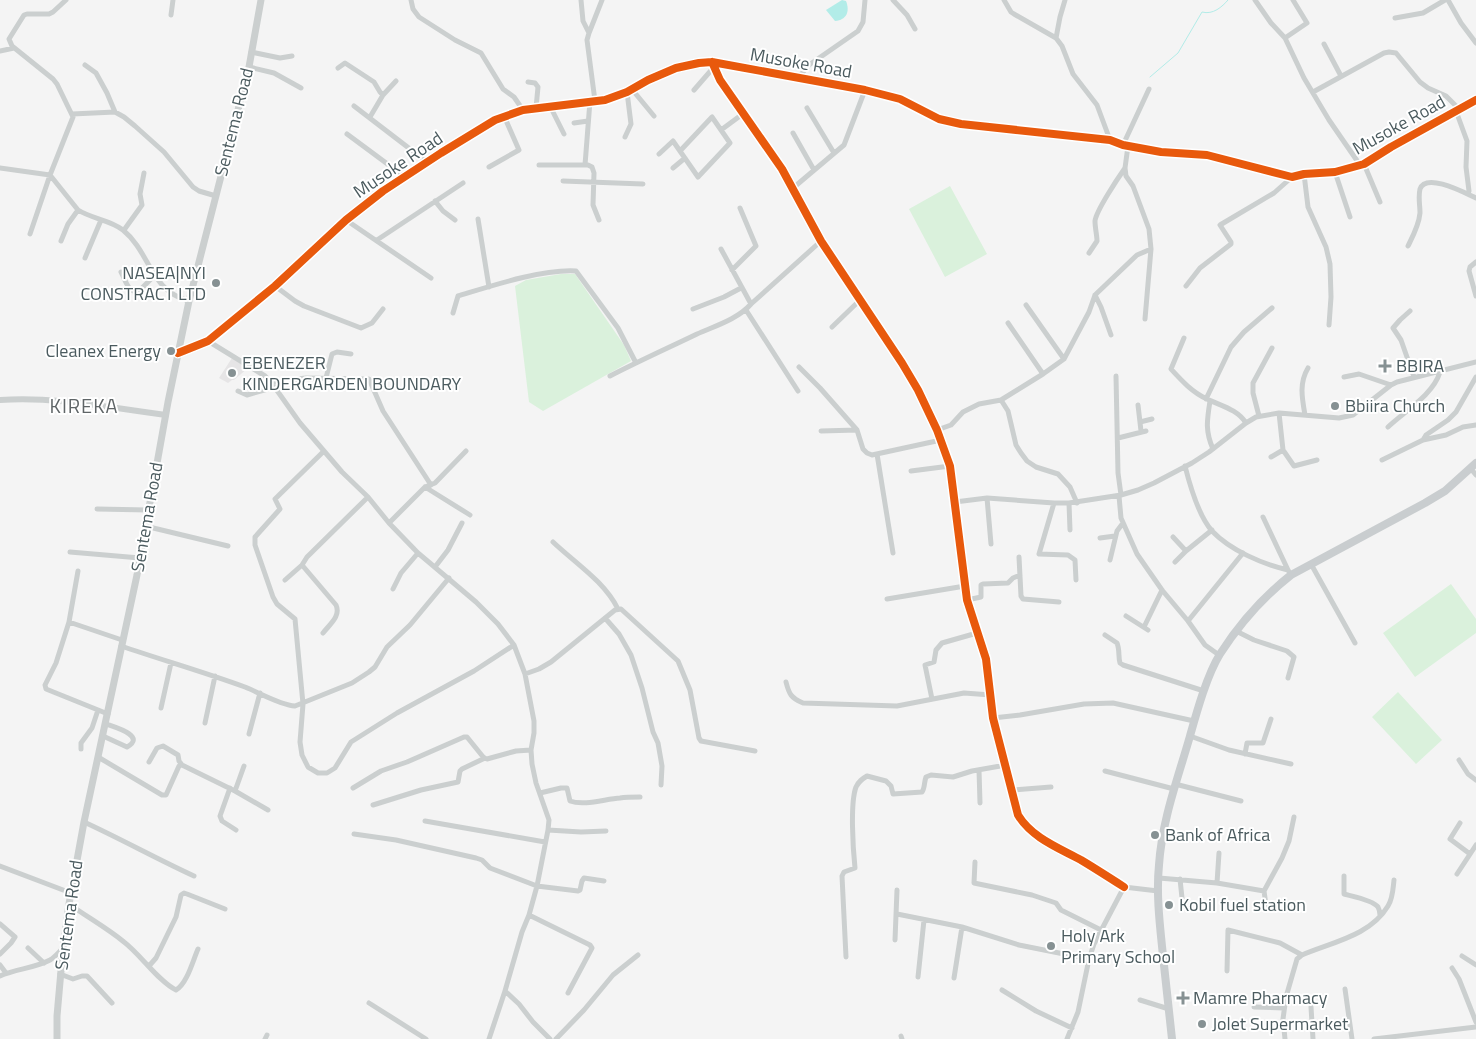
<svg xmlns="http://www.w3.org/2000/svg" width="1476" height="1039" font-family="'Titillium Web',sans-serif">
<rect width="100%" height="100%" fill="#f4f4f4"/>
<path fill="#e6e5e6" d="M232 358 248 368 234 380H232L228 383 219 378Z"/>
<path fill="#daf1dc" d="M950 186 987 254 945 277 909 209Z
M561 274H575L624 345 631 361 543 411 529 402 515 286 526 280Z
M1451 584 1476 619V633L1415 677 1383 633Z
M1398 692 1442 740 1416 764 1372 717Z"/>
<path fill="#b2ece8" d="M842 0 846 1C850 11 847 20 835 21L826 10Z"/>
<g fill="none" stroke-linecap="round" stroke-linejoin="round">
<path stroke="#b2ece8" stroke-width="1" d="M1150 77 1178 53 1202 12C1213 15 1222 7 1228 0"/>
<path stroke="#cbcfcf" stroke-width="5" d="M411 0 413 9 419 17 455 40 481 53 503 89 514 97 523 110
M581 0 583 21 589 33
M893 0 907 15 915 29
M1004 0 1011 12 1014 14 1056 38 1062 46 1073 74 1097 105 1110 140
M1255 0 1271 23 1285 38 1304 78 1329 120 1360 165
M1448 0 1461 23 1476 43
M171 15 173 0
M1395 18 1423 13 1445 0
M1056 38 1060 17 1065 0
M1285 38 1307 23 1293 0
M1324 44 1341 76
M0 51 14 48
M251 52 280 58 292 56
M712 62 720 80 782 169 821 241 902 363 918 390 937 430 950 466 967 600 986 659 993 718 1018 815C1032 838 1059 848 1081 860 1096 869 1110 878 1124 887
M85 65 96 73 107 93 115 112 124 117 135 126 164 152 193 187 199 191 216 196
M249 67 274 73 301 88
M338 68 345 63 374 82 380 92 383 95 370 117
M798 78 809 65 858 31 863 22 865 0
M528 82 535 83 538 87 536 108
M633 88 635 93 654 116
M694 90 714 67
M1313 92 1384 53 1389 52 1396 53 1420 82 1428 88 1446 96 1459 109
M383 95 396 81
M595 101 587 40 589 33 602 0
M354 106 427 162
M550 106 564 134
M807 108 834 153
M1456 111 1467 141 1466 167 1469 191 1468 194
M72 114 115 112
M574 123 588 121
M721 130 744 113
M793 133 814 170
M347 134 405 177
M625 137 631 124 627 92
M1123 145 1149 89
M1128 146 1125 168 1126 176 1133 186 1149 229 1151 249 1145 319
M659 154 673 141 698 177 730 143 712 117 680 151
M1364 164 1380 202
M539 165H588L592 167 594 173 593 205 599 220
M585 165 590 101
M489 167 519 150 504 116
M0 168 50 175 78 210C92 219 111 220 123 230 151 253 149 290 189 301
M673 168 685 158
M1335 172 1350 217
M1304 174 1308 207 1326 247 1330 264 1331 297 1329 325
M563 181 643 184
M793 188 844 145 865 90
M435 201 443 211 455 220
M478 219 489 287
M346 220 431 278
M124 230 142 205 140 194 144 173
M30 234 50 175 73 117 57 84 53 79 12 46 9 39 24 15 27 14H49L53 12 66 0
M377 240 463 183
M61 241 68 224 78 210
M1408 246C1413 236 1419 225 1420 213 1420 205 1418 197 1420 189 1426 172 1465 193 1476 198
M721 249 751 304
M1089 253 1097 241C1097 235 1095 228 1095 221 1096 211 1118 178 1125 168
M85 258 101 220
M1476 262 1470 267 1469 271 1476 296
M732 270 756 246 740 208
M121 272C126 281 127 291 138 292L154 276
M275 286 295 301 304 306 361 328 372 323 383 309
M1186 286 1200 268 1231 244V242L1220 225 1274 193 1292 177
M1095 295 1101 307 1111 335
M1026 305 1064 359
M693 309 724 297 741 288
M746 310 798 391
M1410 311 1400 320 1393 328 1401 340 1414 377
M453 313 458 296C491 286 542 269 576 271L618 328 636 363
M1008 323 1043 374
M832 327 860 300
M1184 338 1171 369C1182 381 1192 392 1207 399 1221 406 1237 409 1246 423
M208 341 265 376 271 382 300 423 342 472 368 497 389 523 418 553 476 602 498 624 514 645 525 674 534 721V733L531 750 532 764 536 783 549 820 548 830 537 886 529 915 522 932 505 991 489 1039
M178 353 208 341 275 286 346 220 383 191 441 153 495 120 523 110 605 100 627 92 648 80 676 68 699 63 712 62 865 90 900 99 939 119 961 124 1110 140 1123 145 1161 152 1207 155 1292 177 1304 174 1335 172 1364 164 1391 147 1476 100
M799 367 820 388 857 430 863 449 867 453 872 455 941 440
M610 376C639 361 668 348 697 334 715 326 738 319 751 304L821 241
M1116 376 1118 473 1121 495
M1344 377 1359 374 1391 385
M326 378 332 354 337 352 351 354
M271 382 306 378 369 379 383 411 431 485
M238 391 247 395 268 389 273 385
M1206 399 1231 347 1244 332 1272 308
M1001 400 1008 411 1016 445 1021 453 1027 461 1036 467 1058 474 1070 487 1077 503
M1210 401C1207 420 1205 431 1213 449
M1138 405 1141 431
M1279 413 1283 450 1294 466 1317 460
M1305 415C1302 398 1299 383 1308 368
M1259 416 1253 393V383L1272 348
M1140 422 1152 419
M1388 427C1405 411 1433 395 1440 372
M937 430 951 425 963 412 979 404 1001 400 1043 374 1064 359 1089 312 1095 295 1137 255 1151 249
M821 431 857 430
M1118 438 1146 431
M1423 440 1426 435 1448 420 1456 412 1476 377
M324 451 275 499 280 509 255 537V545L273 597 277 604 295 619 303 704 300 742 302 755 308 767 318 773H327L335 768 351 742 397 713 474 671 514 645
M877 454 893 553
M1271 457 1283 450
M1382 460 1423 440 1446 435 1463 427 1476 425
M1185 466C1190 486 1198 515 1212 531 1230 550 1262 564 1288 570L1291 575
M1471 469 1476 475
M911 471 950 466
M425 487 470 515
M1119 496 1121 518 1137 554 1162 590 1188 621 1205 645 1219 655
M987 498 991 544
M955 502 987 498 1054 503H1069L1121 495 1138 490 1154 483 1192 463 1209 452 1246 423 1256 417 1279 413 1339 418 1353 415 1391 385 1397 382 1476 362
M1054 503 1039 554 1068 555 1075 560 1076 580
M1069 503 1070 530
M97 509 148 510
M1263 517 1288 570
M389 523 425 487 435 483 466 451
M145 526 228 546
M1173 537 1186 551
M1100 538 1115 536
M553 542C575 563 604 581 618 609
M70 552 140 558
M1019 557 1021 596 1023 599 1059 602
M1110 560 1117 531 1123 523
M1175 562 1186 551 1212 530
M1311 564 1355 643
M435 567 448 550 462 523
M285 580 302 565
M393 589 401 573 418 553
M887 599 965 586
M967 600 981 597V585L983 584 1008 583 1013 578 1020 575
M1126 616 1148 630
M605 618 619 634 631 655 642 688 653 732 658 743 662 766 661 785
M1188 621 1243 553
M69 622 78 571
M1144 627 1162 590
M1236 631 1254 640 1287 651 1294 657 1288 678
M323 633C330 624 341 616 336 605L302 565 307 557 368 497
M1105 635 1117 643C1120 650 1118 657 1120 663L1123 665 1204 691
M121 646C162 660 204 672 245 687 260 693 280 705 295 706L352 683 369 672 375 667 387 647 410 625 449 578
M525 674 539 669 551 662 615 610 621 609 678 661 690 690 699 738 701 741 755 751
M786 682C789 694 791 698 803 703L897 706 964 693 991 695
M932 699 925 665 934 662 936 650 942 643 977 633
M161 708 171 663
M108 714 46 689 45 685 56 663 69 622 122 640
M993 718 1020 715 1084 704 1113 703 1194 721
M205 723 215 676
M249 734 260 693
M103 736 127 747C147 736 114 727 106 724
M1190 736 1229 750 1291 764
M81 749V743L92 728 98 710
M1245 754 1247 743H1263L1271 719
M98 757 162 795H166L179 766 182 765 235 791 268 810
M1459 760 1468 774 1476 780
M149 762 157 748 163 746 178 755 179 761 182 765
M979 770 980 803
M1105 771 1174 789
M1175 784 1241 801
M230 788 220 816 222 821 236 830
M353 788 381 771 407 762 464 737H467L484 758 487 759 516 751 531 750
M1013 790 1051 787
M235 791 244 766
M540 793 561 788H567L570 801C584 806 605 799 620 798 626 797 633 797 640 797
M373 805 421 790 458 782 460 771 462 769 485 758
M425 821 545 842
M84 822C121 839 157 859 194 876
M1460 823 1450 839 1470 854
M548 830 581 832 606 831
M354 834 396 840 476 858 482 860 490 868 537 886 578 891 580 890 582 881 584 878 604 881
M975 862 974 883 1032 895 1056 903 1061 910 1101 930
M0 866 71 893
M1457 874 1476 845
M1344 876V894C1351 896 1373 900 1378 907 1379 909 1380 912 1380 915
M1159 878 1217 883 1264 891
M1180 879 1182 898
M1217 883 1219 853
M69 904C87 917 107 928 124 942 140 954 159 982 176 990 187 984 193 960 198 949
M1266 905 1264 891 1282 858 1289 841 1294 817
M897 914 962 927 1019 945 1089 959
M529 915 590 945 592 948 568 993
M0 924 15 937 11 943 0 954
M895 940 897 890
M28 948 44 963
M1462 956 1476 965
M846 957 842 876 844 872 855 868C853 849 850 803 856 787 859 781 862 779 867 776L886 781 891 786 893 794 922 792C925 788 924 782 926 777L931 775 953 777 972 771 1006 765
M0 965 6 973
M149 966 156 958 176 917 181 895 184 893 187 894 225 909
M1452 968 1459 979 1476 1022
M1227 971 1228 930 1280 943 1302 955
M60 974 73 979 82 976H87L112 1003
M0 976C16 969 35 968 50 960 55 957 59 952 62 949
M918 977 924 920
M954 978 962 927
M1345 989 1352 1039
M1002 990 1036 1011 1072 1028
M505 991 519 1004 533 1022 550 1039
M1140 1000 1169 1009
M369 1003 426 1039
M1254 1007 1284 1008
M1311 1007 1313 1039
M901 1036 902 1039
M265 1039 267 1035
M556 1039 584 1010 613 975 638 955
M1067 1039 1078 1012 1089 959 1094 944 1124 887 1158 891
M1285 1039 1283 1019 1286 997 1297 959 1302 955C1332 942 1370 936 1388 906 1393 898 1393 888 1394 880
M1374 1039 1476 1027"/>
<path stroke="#cbcfcf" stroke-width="6" d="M0 400C55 396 111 408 166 415"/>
<path stroke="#cbcfcf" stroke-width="7" d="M57 1039V1016L63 948 69 904 84 822 137 575 168 402 189 301 249 67 261 0"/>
<path stroke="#c9cdcf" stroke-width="8" d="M1172 1039C1169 1011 1166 984 1163 956 1160 926 1156 895 1159 865 1162 820 1178 778 1190 736 1197 711 1207 675 1220 654 1240 623 1263 597 1291 575L1425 503 1445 491 1476 463"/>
<g stroke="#fff" stroke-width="11">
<path id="cycleway" d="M712 62 720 80 782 169 821 241 902 363 918 390 937 430 950 466 967 600 986 659 993 718 1018 815C1032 838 1059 848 1081 860 1096 869 1110 878 1124 887
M178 353 208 341 275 286 346 220 383 191 441 153 495 120 523 110 605 100 627 92 648 80 676 68 699 63 712 62 865 90 900 99 939 119 961 124 1110 140 1123 145 1161 152 1207 155 1292 177 1304 174 1335 172 1364 164 1391 147 1476 100"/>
</g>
<use href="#cycleway" stroke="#e8590c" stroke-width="8"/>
</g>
<g fill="#869193" stroke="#fff" stroke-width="2">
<circle cx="216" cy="283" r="5"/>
<circle cx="171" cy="351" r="5"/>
<path d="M1382.5 358.5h5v5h5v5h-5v5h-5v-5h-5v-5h5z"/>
<circle cx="232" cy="373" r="5"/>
<circle cx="1335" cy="406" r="5"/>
<circle cx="1155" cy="835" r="5"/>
<circle cx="1169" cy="905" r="5"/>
<circle cx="1051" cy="946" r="5"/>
<path d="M1180.5 990.5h5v5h5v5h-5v5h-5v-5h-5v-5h5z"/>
<circle cx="1202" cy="1024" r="5"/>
</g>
<g text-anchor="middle" stroke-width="4" stroke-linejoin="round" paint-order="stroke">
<g font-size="18" fill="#4b5b5f" stroke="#fff">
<text transform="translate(801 63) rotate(10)" y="6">Musoke Road</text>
<text transform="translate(234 122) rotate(-76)" y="6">Sentema Road</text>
<text transform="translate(1399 125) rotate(-29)" y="6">Musoke Road</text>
<text transform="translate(398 165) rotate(-34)" y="6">Musoke Road</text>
<text transform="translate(147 517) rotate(-80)" y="6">Sentema Road</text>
<text transform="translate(69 915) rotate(-82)" y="6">Sentema Road</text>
</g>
<g font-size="18" fill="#4b5b5f" stroke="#fff" text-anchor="start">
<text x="206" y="279" text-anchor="end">NASEA|NYI<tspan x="206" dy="21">CONSTRACT LTD</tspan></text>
<text x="161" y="357" text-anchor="end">Cleanex Energy</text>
<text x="242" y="369">EBENEZER<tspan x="242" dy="21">KINDERGARDEN BOUNDARY</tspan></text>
<text x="1396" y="372">BBIRA</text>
<text x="1345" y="412">Bbiira Church</text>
<text x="1165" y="841">Bank of Africa</text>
<text x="1179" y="911">Kobil fuel station</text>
<text x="1061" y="942">Holy Ark<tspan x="1061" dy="21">Primary School</tspan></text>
<text x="1193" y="1004">Mamre Pharmacy</text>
<text x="1212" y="1030">Jolet Supermarket</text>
</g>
<g font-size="20" letter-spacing="1" fill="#5f6567" stroke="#fff">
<text x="84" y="413">KIREKA</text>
</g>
</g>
</svg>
